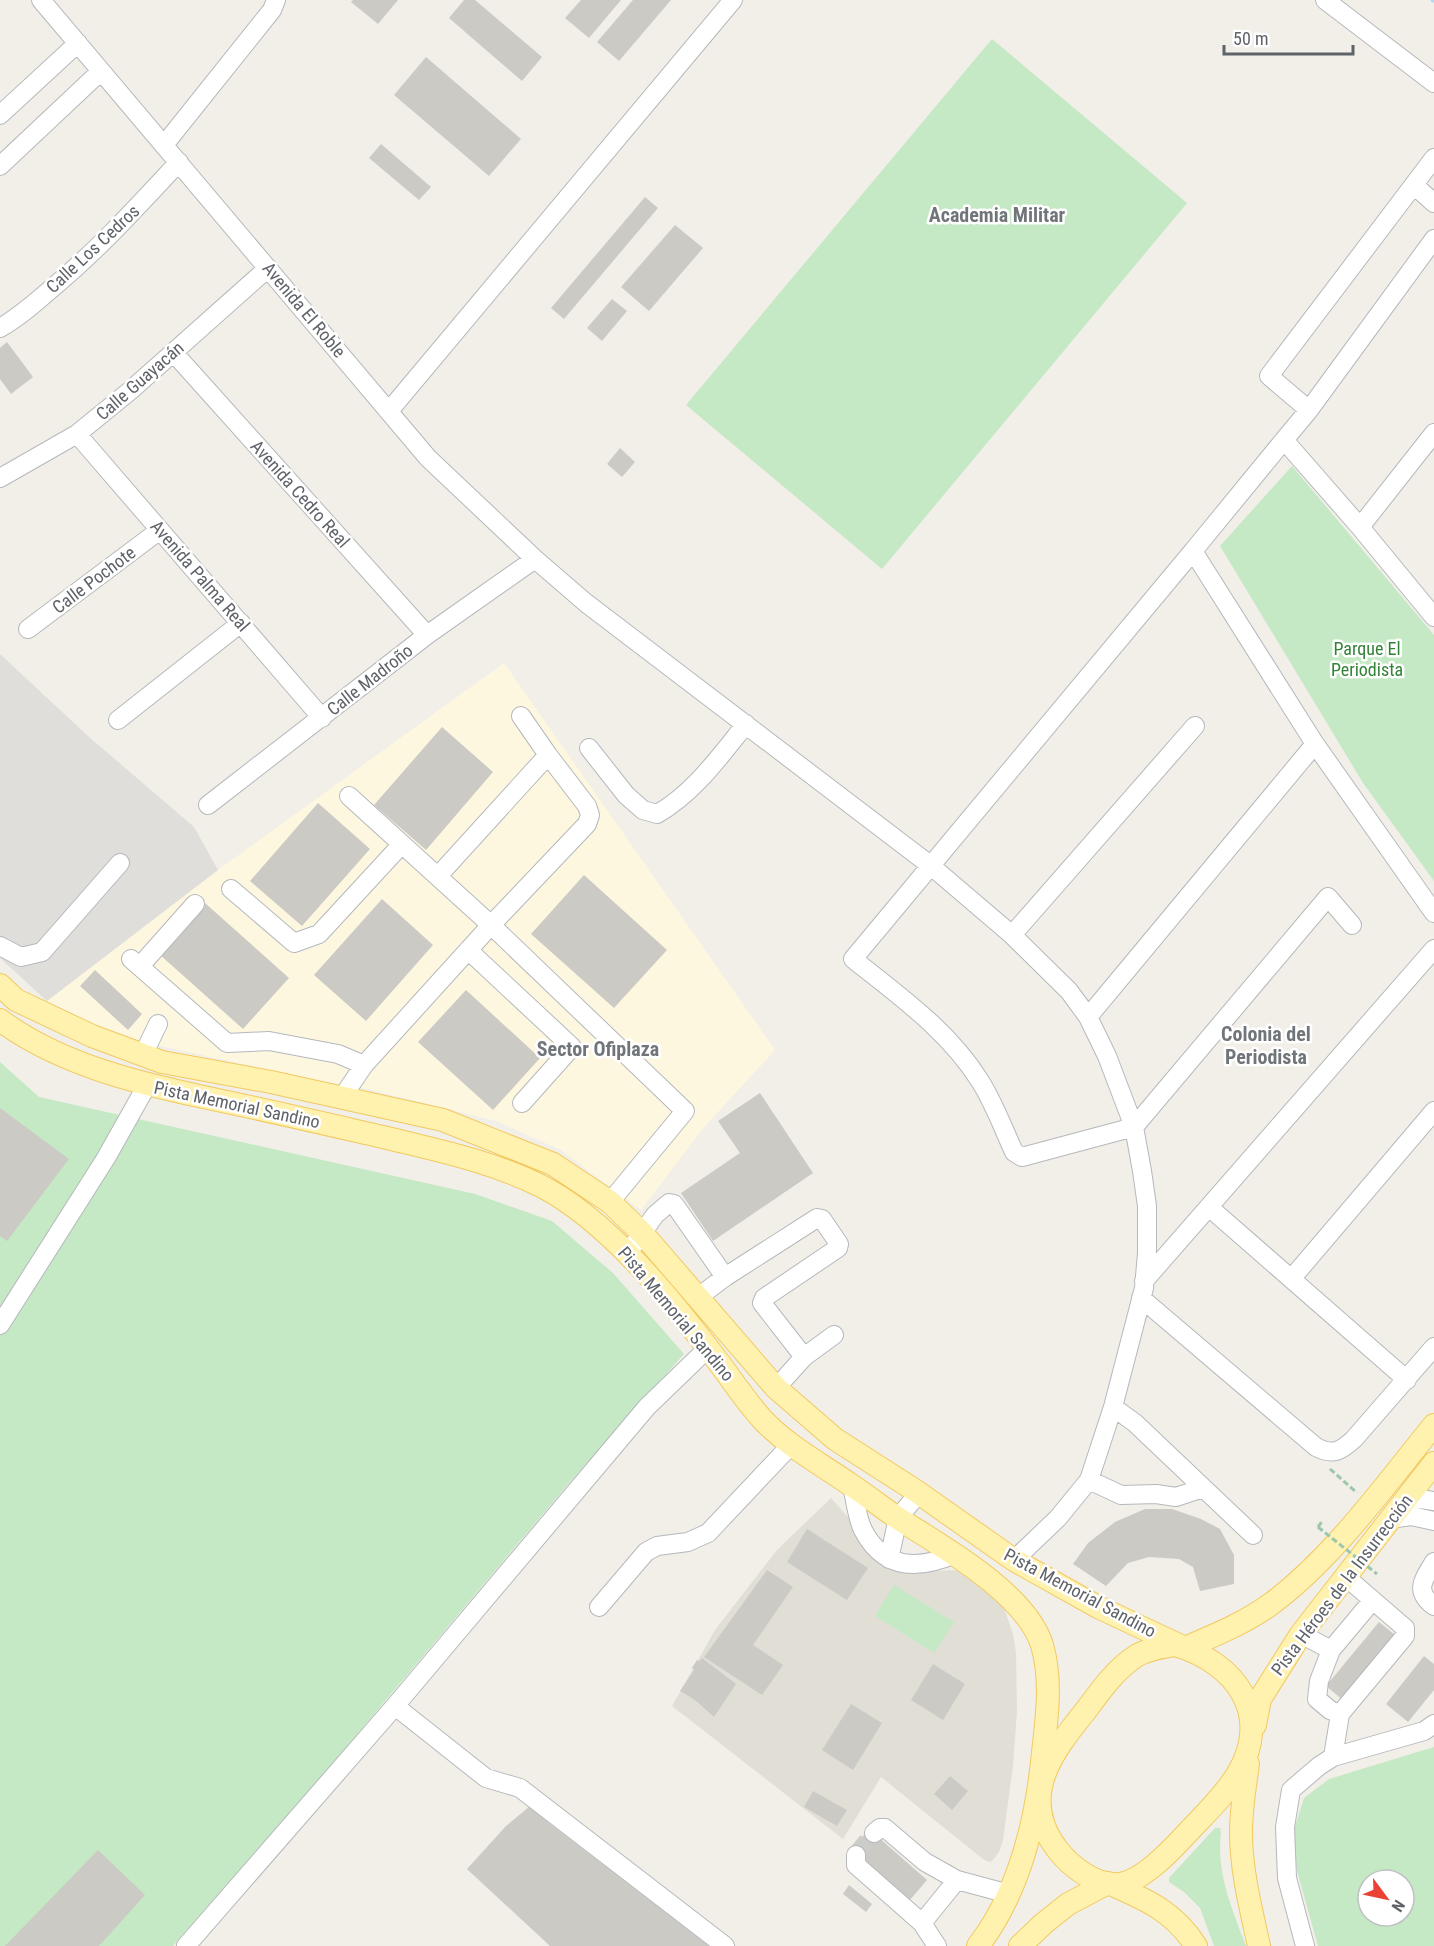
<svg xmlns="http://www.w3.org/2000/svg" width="1434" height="1946" font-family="'Roboto Condensed',sans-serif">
<rect width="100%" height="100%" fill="#f1efe8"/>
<path fill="#fef7e0" d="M504 663 775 1050 704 1127 641 1210 561 1150 496 1121 364 1088 324 1082 144 1042 93 1024 47 1001 218 870Z"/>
<path fill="#e0deda" d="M0 654 89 737 194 827 218 870 47 1001 0 958Z"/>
<path fill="#e1ded6" d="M831 1498 855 1525 921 1571 963 1570 972 1575 1004 1608 1013 1634 1016 1653 1017 1711 1013 1766 1003 1840 999 1852 992 1861 989 1862 983 1859 881 1777 843 1839 672 1706 715 1630 777 1550Z"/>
<path fill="#c5e8c5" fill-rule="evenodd" d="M992 39 1187 203 882 569 686 405Z
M1292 466 1434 635V881L1363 783 1220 546Z
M0 1062 39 1097 475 1194 552 1221 613 1273 684 1354 569 1483 337 1758 173 1946H0Z
M894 1585 954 1622 934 1653 875 1616Z
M1434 1747V1946H1318L1297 1871 1293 1833 1304 1798 1329 1779ZM1368 1880H1404V1916H1368Z
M1215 1828H1220L1221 1832C1216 1873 1232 1909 1246 1946H1214L1200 1908 1184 1892 1169 1882V1878Z"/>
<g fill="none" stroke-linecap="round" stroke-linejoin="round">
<path stroke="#aadaff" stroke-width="5" d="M1433 0H1434"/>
</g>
<path fill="#cccac5" d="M353 0H398L378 24 351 2Z
M464 0H475L542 57 522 81 449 18Z
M581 0H621L589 38 565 18Z
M633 0H671L619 61 597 42Z
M426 57 521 139 489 176 394 95Z
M381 144 431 187 419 200 369 158Z
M645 197 658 208 564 319 551 308Z
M675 225 703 248 649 311 621 287Z
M612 299 627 311 602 341 587 328Z
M7 342 33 377 11 394 0 379V348Z
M620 448 635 462 622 477 607 464Z
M442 727 493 772 426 850 374 805Z
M318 803 370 849 302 926 250 881Z
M584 875 667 950 614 1008 531 934Z
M382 899 433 945 366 1021 314 975Z
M205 903 289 978 243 1029 159 954Z
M95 970 142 1014 128 1030 80 986Z
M466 990 540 1058 493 1110 418 1042Z
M760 1093 813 1173 713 1241 681 1193 740 1153 718 1121Z
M0 1108 69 1159 7 1241 0 1236Z
M1145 1509H1172L1201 1519 1220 1529 1234 1555V1584L1200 1591 1193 1567 1179 1559 1149 1557 1128 1563 1106 1586 1073 1564 1088 1543 1115 1522Z
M807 1529 868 1568 847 1600 787 1562Z
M767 1570 793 1587 753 1645 783 1665 762 1695 704 1657Z
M1379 1622 1395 1635 1343 1700 1326 1686Z
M1424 1656 1434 1664V1690L1408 1722 1386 1704Z
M702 1658 736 1684 714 1717 695 1700 680 1691 694 1670 692 1668 697 1660 700 1661Z
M933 1664 965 1684 943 1720 911 1700Z
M851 1704 882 1723 853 1770 822 1750Z
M950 1776 968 1791 952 1810 934 1794Z
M813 1791 847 1810 837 1826 804 1807Z
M529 1807 554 1827 709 1946H550L467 1869 506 1826Z
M869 1829 927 1880 909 1901 851 1850Z
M98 1850 145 1895 99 1946H5Z
M849 1885 872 1904 866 1912 843 1894Z"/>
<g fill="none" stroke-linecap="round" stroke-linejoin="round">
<path stroke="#ccccc8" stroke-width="18" stroke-dasharray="18 9" stroke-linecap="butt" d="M856 1855 874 1833"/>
<g stroke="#b5b8bc" stroke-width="20">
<path id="minor" d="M41 0 428 458 535 559 586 603 930 865 1012 935 1069 991 1088 1017 1107 1056 1134 1127 1142 1171 1147 1206V1253L1144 1288 1113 1407 1089 1480 1058 1518 1014 1560
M1325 0 1434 83
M0 115 78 43
M164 145 272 10 276 0
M0 166 101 71
M1414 185 1434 203
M1434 239 1309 410 1284 440 1360 527 1434 617
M0 328C19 317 35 303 51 289 98 250 138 206 179 162
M173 352 427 635
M1309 410 1269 376 1434 158
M389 411 733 0
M77 434 322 718
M0 478 77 434 131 390 268 268
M1360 527 1434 433
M1193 551 1284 440
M28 629 160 530
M118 720 241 623
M589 748 626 795 643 810 657 814C694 793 720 756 746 724
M349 796 491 925 685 1111 610 1202
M208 805 427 635 535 559
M438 876 548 755
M231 889 294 943 319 934 402 844
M1352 925 1328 897 1134 1127 1022 1157 1014 1152C1003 1128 994 1103 980 1081 948 1030 899 996 853 959L1193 551 1315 744 1434 913
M1012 935 1195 726
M0 946 21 957 42 952 120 863
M468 950 572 1047 522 1103
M131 959 227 1043 269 1041 338 1054 364 1065
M140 966 195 904
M1088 1017 1315 744
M143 1055 158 1024
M341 1099 364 1065 491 925 587 824 590 815 587 806 548 755 521 716
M1210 1208 1407 1380
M627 1254 655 1215 669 1203 674 1204 725 1277
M1292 1278 1434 1111
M1144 1281 1434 949
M697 1298 725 1277 817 1218 822 1219 839 1244 838 1248 764 1298 762 1303 804 1357
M1141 1298 1316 1447C1333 1456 1341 1451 1354 1439L1434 1347
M0 1325 106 1158 147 1085
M776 1388 804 1357 834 1335
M1113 1407 1135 1423 1253 1535
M1089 1480 1121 1495 1156 1494 1176 1497 1203 1488
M852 1485C855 1499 857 1518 863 1530 884 1570 918 1570 955 1554
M1405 1500 1421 1499 1434 1501
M1390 1519 1411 1516 1434 1521
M889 1559 898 1518 918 1494
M1434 1562C1423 1580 1414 1591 1434 1606
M599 1607 646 1552 657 1546 688 1542 708 1533 791 1445
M1301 1634 1331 1650
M395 1706 486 1778 520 1788 725 1946
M1340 1714 1405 1636V1628L1346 1577
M1333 1757 1340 1714 1330 1710 1317 1699 1319 1681 1331 1650 1372 1601
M874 1833 880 1828H885L925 1862 957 1880 1009 1894
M856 1855V1865L922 1923 937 1946
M922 1923 957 1880
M186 1946 395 1706 647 1407 708 1348
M1305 1946 1287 1878 1285 1827 1291 1790 1319 1766 1333 1757 1424 1731 1434 1724"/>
</g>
<g stroke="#f2c960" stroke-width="24">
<path id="major" d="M0 985 16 1000 92 1036 162 1062 271 1082 443 1120 553 1164 610 1202 643 1234 776 1388 835 1439 916 1491 1014 1560 1098 1607 1185 1648
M0 1020C60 1065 141 1084 213 1099 270 1111 326 1124 383 1137 436 1150 491 1161 541 1186 607 1220 670 1298 714 1356 730 1377 745 1400 762 1419 787 1446 821 1464 851 1485 868 1496 885 1510 902 1521 945 1548 1026 1594 1042 1645 1053 1683 1046 1723 1042 1762 1035 1827 1018 1894 978 1946
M1175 1645C1237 1663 1273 1715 1237 1775 1224 1796 1206 1813 1190 1830 1174 1847 1143 1882 1118 1884 1095 1886 1070 1866 1057 1849 1017 1796 1053 1751 1087 1709 1101 1690 1116 1669 1136 1656 1148 1649 1162 1647 1175 1645Z
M1185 1648C1215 1635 1245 1623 1271 1604 1333 1558 1385 1485 1434 1425
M1255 1725 1260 1699 1301 1634 1434 1463
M1248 1764C1245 1786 1241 1809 1241 1832 1241 1871 1251 1909 1259 1946
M1108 1883C1145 1899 1174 1911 1196 1946
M1020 1946 1043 1924 1068 1904 1108 1883"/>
</g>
<path stroke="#9cc7a9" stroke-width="3" stroke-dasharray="6 3" stroke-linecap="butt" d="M1330 1469 1357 1493
M1318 1527 1323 1520"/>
<use href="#minor" stroke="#fff" stroke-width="18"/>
<use href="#major" stroke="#fff2af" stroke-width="22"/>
<path stroke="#9cc7a9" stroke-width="3" stroke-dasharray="6 3" stroke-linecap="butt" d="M1318 1527 1377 1574"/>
</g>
<g text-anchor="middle" stroke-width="5" stroke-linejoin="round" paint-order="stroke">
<g font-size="18" fill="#5f6368" stroke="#fff">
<text transform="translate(93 249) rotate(-43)" y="6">Calle Los Cedros</text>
<text transform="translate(304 310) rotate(50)" y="6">Avenida El Roble</text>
<text transform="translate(140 381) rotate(-41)" y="6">Calle Guayacán</text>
<text transform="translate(300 494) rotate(48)" y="6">Avenida Cedro Real</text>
<text transform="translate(200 576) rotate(49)" y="6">Avenida Palma Real</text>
<text transform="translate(94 580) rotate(-37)" y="6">Calle Pochote</text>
<text transform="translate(370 680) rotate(-38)" y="6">Calle Madroño</text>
<text transform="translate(237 1105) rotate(12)" y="6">Pista Memorial Sandino</text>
<text transform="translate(676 1314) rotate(50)" y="6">Pista Memorial Sandino</text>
<text transform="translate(1342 1585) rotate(-53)" y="6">Pista Héroes de la Insurrección</text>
<text transform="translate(1080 1593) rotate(28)" y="6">Pista Memorial Sandino</text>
</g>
<g font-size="18" fill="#348238" stroke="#fff">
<text x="1367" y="655">Parque El<tspan x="1367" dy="21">Periodista</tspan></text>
</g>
<g font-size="20" font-weight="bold" fill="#70757a" stroke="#fff">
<text x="997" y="222">Academia Militar</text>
<text x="1266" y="1041">Colonia del<tspan x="1266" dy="23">Periodista</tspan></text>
<text x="598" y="1056">Sector Ofiplaza</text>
</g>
</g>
<g transform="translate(1386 1898) rotate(123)"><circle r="28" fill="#ffffff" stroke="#bfc1c3" stroke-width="1.5"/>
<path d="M0-4.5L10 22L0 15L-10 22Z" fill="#ea4335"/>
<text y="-9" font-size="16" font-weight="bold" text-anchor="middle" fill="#5f6368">N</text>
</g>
<path d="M1224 45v9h129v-9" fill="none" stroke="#5f6368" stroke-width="3"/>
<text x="1233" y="45" font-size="18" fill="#5f6368" stroke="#ffffff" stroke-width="4.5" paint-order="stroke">50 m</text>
</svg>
